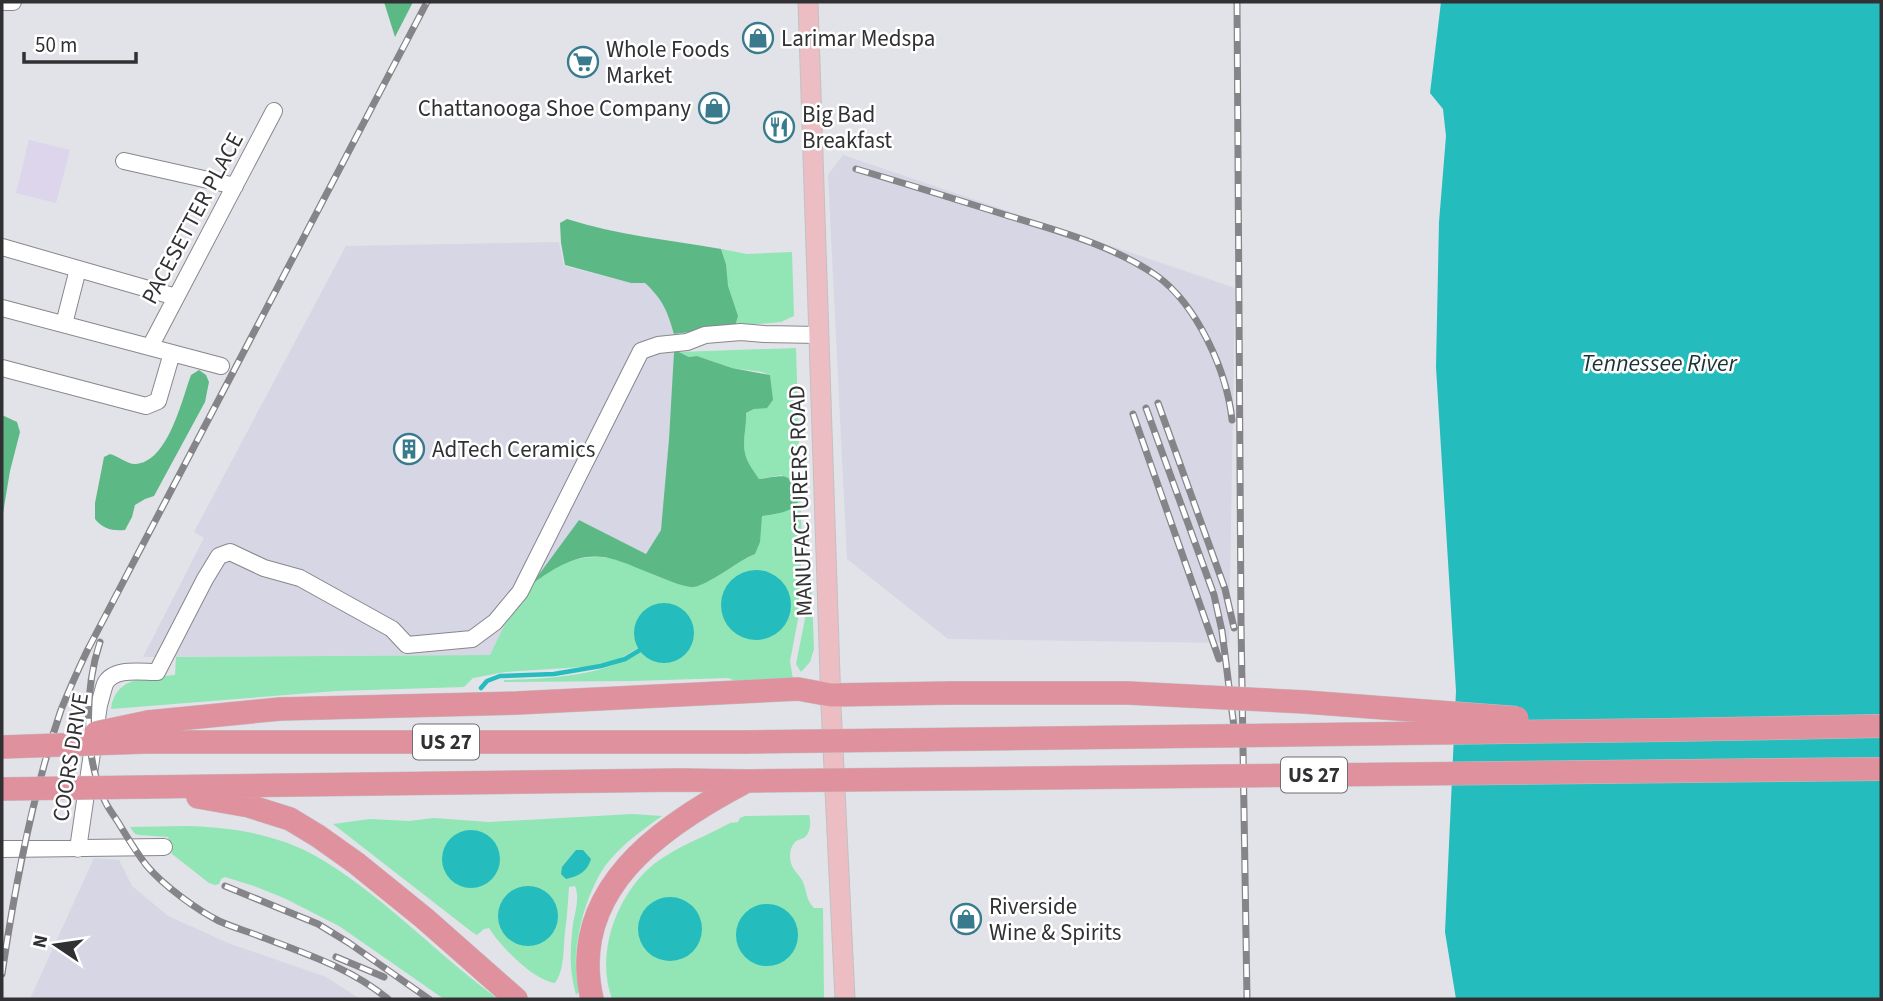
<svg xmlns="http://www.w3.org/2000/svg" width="1883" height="1001" font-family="'Source Sans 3',sans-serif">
<rect width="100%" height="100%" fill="#e2e2e9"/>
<path fill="#dcd5eb" d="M29 140 70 150 56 203 16 193Z"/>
<path fill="#d6d6e4" d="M843 155 1235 288 1229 643 948 639 847 559 828 175Z
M559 242 564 266 631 283H645L661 298 670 319 674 334 673 377 665 497 661 530 646 554 579 520 512 613 490 655 143 657 204 538 194 532 346 246Z
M94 858 119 860 132 886 168 916 228 943 326 977 360 999H30Z"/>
<path fill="#92e5b5" d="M721 249 747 254 792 252 794 316 781 322 735 326 727 286 726 264Z
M796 348 802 551 798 619 790 661 793 679 738 682 728 678 633 681 504 682V680H510C555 678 601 676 641 652L638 648 621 658 598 666 505 672 473 678 464 687 336 691 111 709C115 675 149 678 175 675L176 657 490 655C502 631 513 605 531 585 550 564 585 552 613 559 623 561 634 566 643 570 656 575 681 588 694 586 713 584 736 561 755 554L762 515 782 512V475L759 479C754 471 747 463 745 453 742 440 747 426 746 413L754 409 771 387 770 375 762 372 732 368 697 356 689 357 679 352Z
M810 549 814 649 810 662 801 672 796 664 805 619Z
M632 814 662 816C642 830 620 846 605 866 587 892 574 938 576 969 576 976 578 984 580 991L576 995C569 968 570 951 573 924 575 912 580 898 575 886L569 887C568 902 567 917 565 932 563 949 565 969 555 983 533 980 501 947 489 928L484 929 477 935 472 932 333 824 370 819 409 821 434 818 488 822Z
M809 815C811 821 811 832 805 837 803 839 798 839 795 842 790 847 789 856 791 863 793 871 800 875 803 882 807 892 806 900 814 908H823L824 999H612C595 953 617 894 654 864 677 846 705 837 730 823L738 822 740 818 745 816Z
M187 826C229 827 275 834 312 854 379 891 436 954 498 999H444L339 926 284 898 254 886 225 877 221 879 219 884 215 885 209 883 172 854 168 837 139 835 135 834 130 827Z"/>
<path fill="#5cb986" d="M384 2H413L395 37Z
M567 219C617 235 670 240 721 249L726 264 728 286 738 316 735 326 674 334C667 310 663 300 645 283H631L565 265 561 243 560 223Z
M674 352H679L689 357 697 356 732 368 770 375 773 400 767 408 754 409 746 413C747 426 742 440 745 453 747 463 754 471 759 479 786 476 789 470 800 499 791 514 778 513 762 516L760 542 755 554C737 561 710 585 693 587 684 587 670 581 662 578 646 572 632 565 616 560 583 549 557 566 532 584L579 520 646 554 661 530 669 439Z
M199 370 206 375 209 382 205 402 154 496 145 499 135 505 132 517 125 530C112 531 103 529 95 519V503L104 457 110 454C118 456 127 464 135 464 168 463 182 399 191 375Z
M2 415 17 422 20 432 10 471 2 519Z"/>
<path fill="#25bcbe" d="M1441 2H1881V999H1456L1445 932 1456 691 1436 367 1439 222 1446 136 1443 109 1430 93Z
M721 605a35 35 0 1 1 70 0a35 35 0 1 1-70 0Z
M634 633a30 30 0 1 1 60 0a30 30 0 1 1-60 0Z
M442 859a29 29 0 1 1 58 0a29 29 0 1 1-58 0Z
M576 850H583L591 859C587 872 579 876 566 879L561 874 562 867Z
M498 916a30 30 0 1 1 60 0a30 30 0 1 1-60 0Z
M638 929a32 32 0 1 1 64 0a32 32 0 1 1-64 0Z
M736 935a31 31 0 1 1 62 0a31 31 0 1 1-62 0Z"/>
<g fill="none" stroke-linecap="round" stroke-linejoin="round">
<path stroke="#25bcbe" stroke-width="4.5" d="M481 688 487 681 500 676 554 674 601 666 625 659 640 650"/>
<g stroke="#87878d" stroke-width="18">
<path id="minor" d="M2 2H13
M124 161 235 186
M2 247 176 297
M2 308 221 366
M64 324 78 269
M150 347 274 111
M2 368 146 406 158 401 172 353
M2 849 164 847
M78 849 99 705C101 698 103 690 105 684 113 667 141 672 157 672L205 579 219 556 230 552 264 568 300 578 392 629 407 645 472 639 495 622 520 592 641 351 658 345 687 342 705 335 741 332 764 334 819 335"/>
</g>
<g stroke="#c1c1c2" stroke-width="21">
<path id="major" d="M808 2 831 706 845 999"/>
</g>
<g stroke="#c1c1c2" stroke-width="24">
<path id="highway" d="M148 722 280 709 517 703 798 689 831 695 951 693
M1667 730 1881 726
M145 742H747
M146 787 680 780 748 781
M198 797 249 806 290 819 318 836 356 863 424 918 516 999
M592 999C567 890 661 826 745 782"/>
</g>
<use href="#minor" stroke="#fff" stroke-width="16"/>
<use href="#major" stroke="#ecbec4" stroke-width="19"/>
<use href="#highway" stroke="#df929d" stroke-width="23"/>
<g stroke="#848489" stroke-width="7">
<path id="rail" d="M1237 2 1241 622 1247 999
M856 169C907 184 958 200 1009 216 1059 231 1114 246 1157 276 1197 305 1227 371 1232 420
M1158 403 1225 589 1234 628
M1146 408 1214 595 1222 631 1234 727
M1133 414 1219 659
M100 642C85 688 83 753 104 799 107 807 113 814 118 822 127 837 136 852 147 866 163 885 197 910 219 921 232 927 246 931 259 936 304 953 351 968 388 999
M225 886 318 924 349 943 429 999
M336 957 384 977
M2 974C15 885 32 795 61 710 69 690 78 670 87 651L427 2"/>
</g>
<use href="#rail" stroke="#fff" stroke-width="4.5" stroke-dasharray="13" stroke-linecap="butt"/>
<g stroke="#c1c1c2" stroke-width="24" stroke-linecap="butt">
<path id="highway-bridge" d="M951 693H1128L1305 702 1517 718
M96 733 148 722
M747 742 1667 730
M2 747 145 742
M748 781 1881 769
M2 789 146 787"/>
</g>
<use href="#highway-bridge" stroke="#df929d" stroke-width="23"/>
</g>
<defs>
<g id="shop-ring" transform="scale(1.575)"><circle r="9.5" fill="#fff" stroke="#397b8d" stroke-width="1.5"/><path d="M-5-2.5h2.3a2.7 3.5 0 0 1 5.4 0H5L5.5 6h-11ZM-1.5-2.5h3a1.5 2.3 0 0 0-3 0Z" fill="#397b8d"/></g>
<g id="supermarket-ring" transform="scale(1.575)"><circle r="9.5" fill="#fff" stroke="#397b8d" stroke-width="1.5"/><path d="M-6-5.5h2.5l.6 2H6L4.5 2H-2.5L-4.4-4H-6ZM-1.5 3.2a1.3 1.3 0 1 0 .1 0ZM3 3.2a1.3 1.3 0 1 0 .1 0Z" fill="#397b8d"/></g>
<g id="restaurant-ring" transform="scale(1.575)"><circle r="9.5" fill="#fff" stroke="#397b8d" stroke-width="1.5"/><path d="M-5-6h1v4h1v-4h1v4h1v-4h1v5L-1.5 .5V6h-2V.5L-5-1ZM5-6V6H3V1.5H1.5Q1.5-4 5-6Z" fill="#397b8d"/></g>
<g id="building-ring" transform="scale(1.575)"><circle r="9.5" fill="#fff" stroke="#397b8d" stroke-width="1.5"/><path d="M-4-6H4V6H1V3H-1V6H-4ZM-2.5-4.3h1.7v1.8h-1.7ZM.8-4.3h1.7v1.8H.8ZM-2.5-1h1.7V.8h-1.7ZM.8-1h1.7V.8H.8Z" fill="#397b8d"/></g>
</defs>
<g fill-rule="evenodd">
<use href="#shop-ring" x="758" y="38"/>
<use href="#supermarket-ring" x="583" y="62"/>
<use href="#shop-ring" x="714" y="108"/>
<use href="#restaurant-ring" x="779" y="127"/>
<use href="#building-ring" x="409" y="449"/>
<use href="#shop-ring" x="966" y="919"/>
</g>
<g text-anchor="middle" stroke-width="5" stroke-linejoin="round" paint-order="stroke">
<g fill="#fff" stroke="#6f6f71" stroke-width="2">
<rect x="413" y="724.5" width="66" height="35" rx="5"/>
<rect x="1281" y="757.5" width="66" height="35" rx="5"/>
</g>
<g font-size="21" font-weight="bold" fill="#313134">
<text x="446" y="749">US 27</text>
<text x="1314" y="782">US 27</text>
</g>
<g font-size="23" fill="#313134" stroke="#fff" text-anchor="start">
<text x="781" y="46">Larimar Medspa</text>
<text x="606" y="57">Whole Foods<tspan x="606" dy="26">Market</tspan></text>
<text x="691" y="116" text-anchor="end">Chattanooga Shoe Company</text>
<text x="802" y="122">Big Bad<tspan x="802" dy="26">Breakfast</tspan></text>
<text x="432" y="457">AdTech Ceramics</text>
<text x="989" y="914">Riverside<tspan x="989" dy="26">Wine &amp; Spirits</tspan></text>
</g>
<g font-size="23" fill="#313134" stroke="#fff">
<text transform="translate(192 218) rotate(-62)" y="8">PACESETTER PLACE</text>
<text transform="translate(800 501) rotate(-92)" y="8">MANUFACTURERS ROAD</text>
<text transform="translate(70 757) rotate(-81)" y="8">COORS DRIVE</text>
</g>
<g font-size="24" font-style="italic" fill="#1b3333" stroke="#fff">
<text x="1659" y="371">Tennessee River</text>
</g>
</g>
<rect width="1883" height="1001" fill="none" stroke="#313134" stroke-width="7"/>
<g transform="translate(56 945) rotate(283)" stroke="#ffffff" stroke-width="5" paint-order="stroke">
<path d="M0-5L12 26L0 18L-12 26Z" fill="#313134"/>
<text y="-10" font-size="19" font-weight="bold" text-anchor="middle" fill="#313134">N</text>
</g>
<path d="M24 52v10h112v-10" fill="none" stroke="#313134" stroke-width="3.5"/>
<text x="35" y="52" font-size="21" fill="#313134" stroke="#ffffff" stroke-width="5" paint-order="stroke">50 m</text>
</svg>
